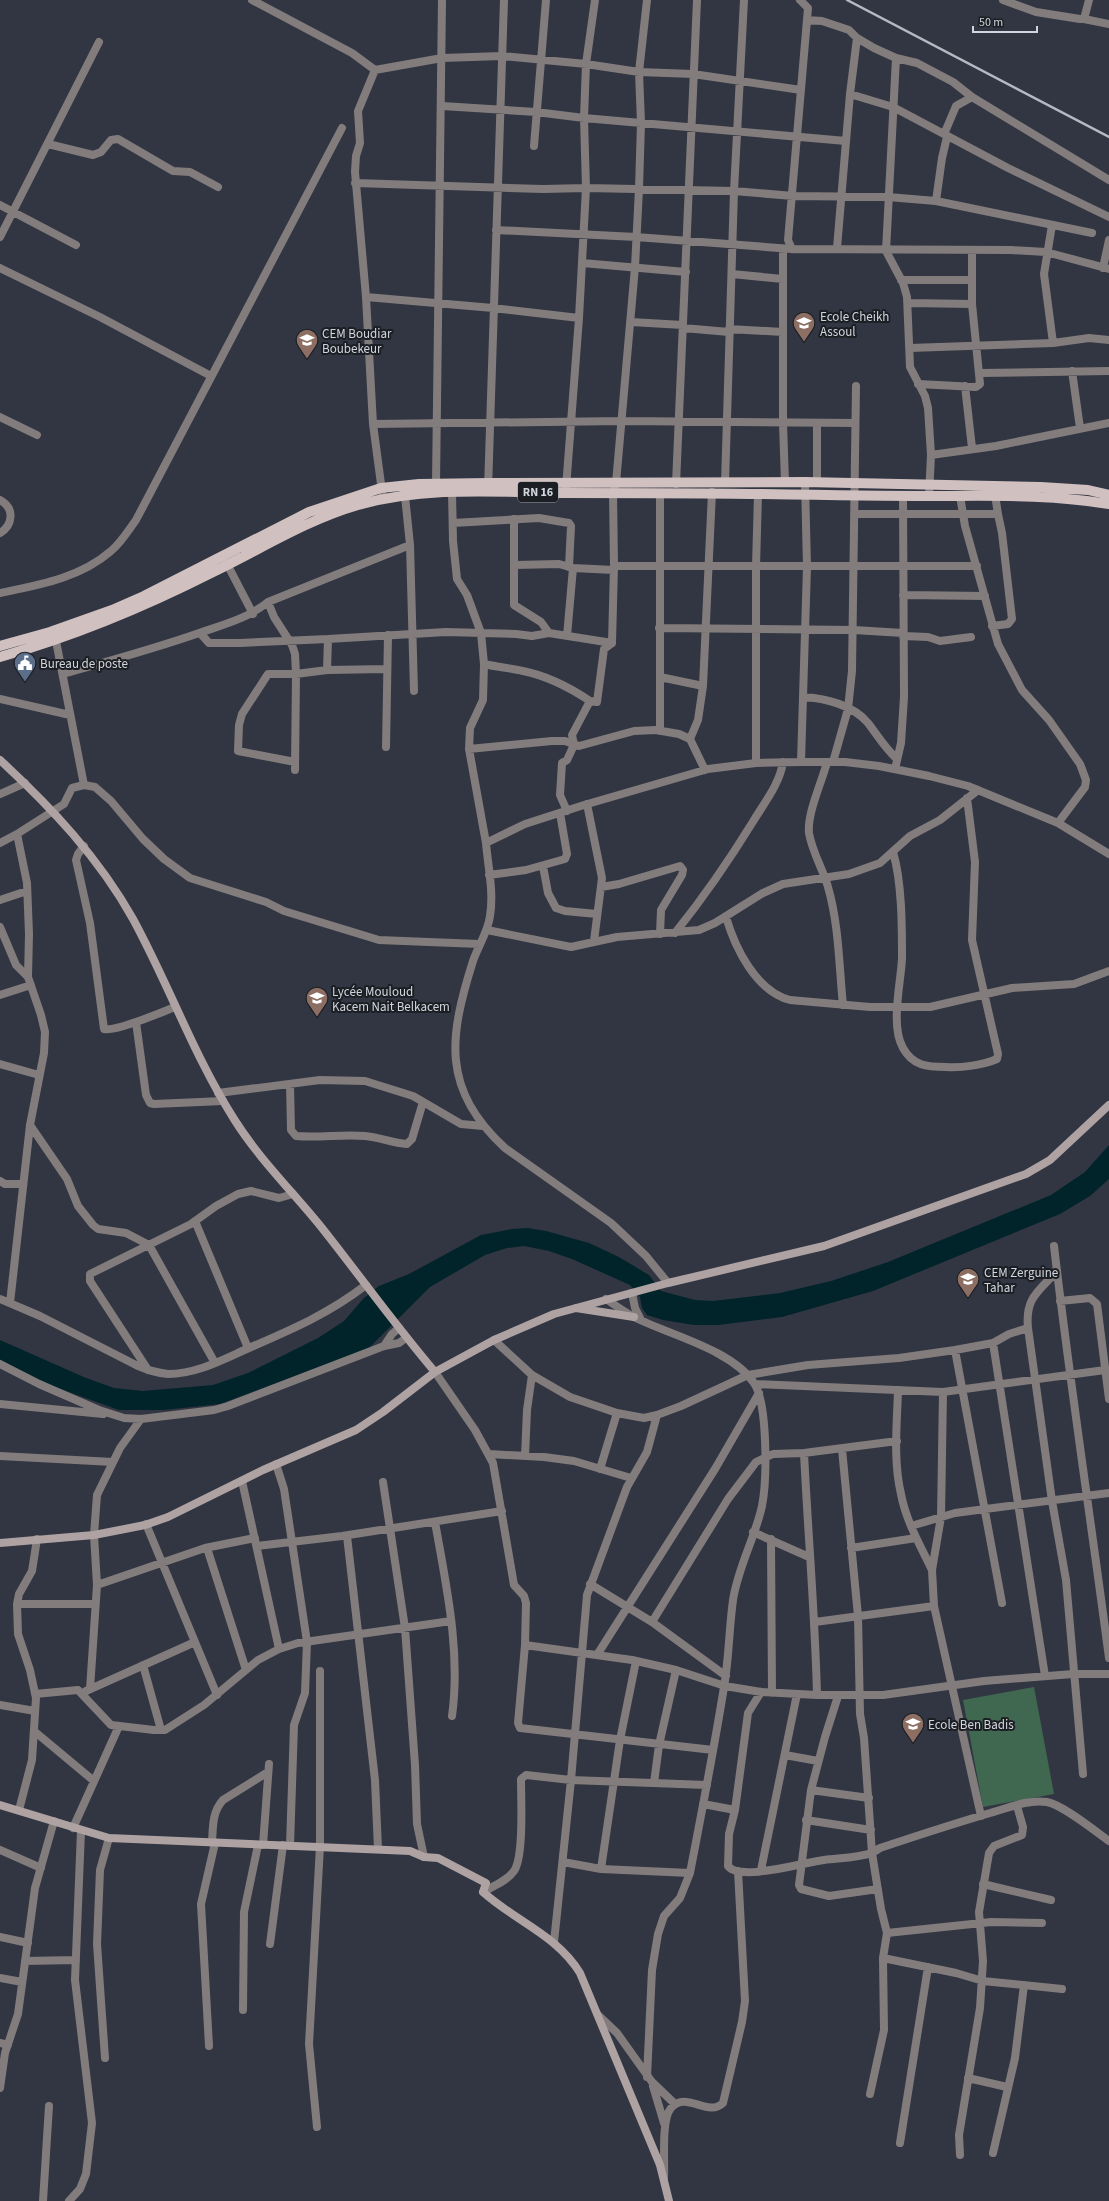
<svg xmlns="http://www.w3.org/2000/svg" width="1109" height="2201" font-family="'Source Sans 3',sans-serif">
<rect width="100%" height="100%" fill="#313642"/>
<path fill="#406851" d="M1034 1687 1054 1794 983 1807 963 1700Z"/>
<path fill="#00242a" d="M1109 1145V1179L1090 1196 1060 1214 873 1291 782 1317 718 1325H694L663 1320 647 1315 642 1308 640 1297 630 1285 572 1259 549 1251 524 1246 507 1248 485 1255 430 1287 369 1348 220 1404 164 1410H119L55 1387 0 1360V1340L86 1378 114 1388 143 1391 213 1385 248 1373 318 1338 344 1321 364 1298 379 1286 409 1274 481 1235 512 1229 528 1228 546 1231 589 1243 619 1257 649 1275 661 1291 695 1300 713 1301 780 1293 831 1281 888 1262 1051 1195 1085 1172Z"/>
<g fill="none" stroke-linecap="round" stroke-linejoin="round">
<path stroke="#837c7c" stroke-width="8" d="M252 0 352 53 375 70 358 111 360 143 356 156 355 172 366 297 373 424 383 499
M1003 0 1036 12 1080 19H1084L1089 0
M1084 19 1109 24
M807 20 822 21 849 30 857 38 874 48 896 58 917 63 953 82 972 97 956 106 945 132 947 137 942 158 936 201
M896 58 886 251 903 283 907 297 910 367 925 396 928 408 931 455 929 496
M375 70 442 58 502 56 586 64 639 72 693 74 801 90
M850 94 893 107 1008 168 1109 217
M972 97 1109 180
M442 106 536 112 584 118 846 141
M48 144 93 155 101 152 111 140 118 139 173 171 190 172 218 187
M534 146 546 0
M355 183 543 189 586 188 734 191 793 196 888 197 936 201 1092 233
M0 205 76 245
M1052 225 1044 274 1053 343
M496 230 636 237 792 249 1011 250 1046 252 1109 269
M0 237 99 42
M837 248 850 94 857 38
M783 249V423L785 483
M792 249 788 240 808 8 800 0
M582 263 686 272
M0 268 100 317 211 376
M1103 268 1109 240
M732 274 783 279
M901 280H972
M366 297 493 308 579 318
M909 303 972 304
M631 322 683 325
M683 328 729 332
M729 329 783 332
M910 348 1053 343 1089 338 1109 340
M1072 371 1080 428
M979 373 1109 371
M918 384 976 387 980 384 972 304V250
M965 386 972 448
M0 417 37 435
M817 423V483
M373 424 623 421 855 423
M931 455 996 446 1109 423
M725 483 734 191 744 0
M436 484 442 0
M676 484 697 0
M566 488 579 318 586 188 584 118 586 64 595 0
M488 489 504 0
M452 492 453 541 457 579 467 595 481 633 484 664 483 700 470 728 469 749 486 843
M660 493V731
M995 495 998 514
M405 496 410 545 414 691
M960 496 965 526 998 644 1022 690 1049 720 1080 764 1086 780 1085 787 1058 823
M0 500C15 508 13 525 0 533
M854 514H998L1002 533 1012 619 1008 624 992 626
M514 519V605L541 622 549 633
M453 523 539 518 569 523 571 526 569 567
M225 560 253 614
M515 565 559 564 573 568 614 570
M614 566H977
M0 593C39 585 80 578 111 551 121 543 128 531 136 520L342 128
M903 595 985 596
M268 602 274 617 292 645 295 654 296 674 295 770
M659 628 854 630 903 633
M200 633 209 643H240L328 639 327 670 296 674H268L242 714 239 725 238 751 295 762
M567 636 573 568
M903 636 928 637 940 641 971 637
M328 639 446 632 516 634 532 636 549 633 612 643
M56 641 84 785
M484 664C497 667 510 668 523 671 548 676 569 687 590 701
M327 670 387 669
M63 674C109 661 157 648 202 632 226 624 248 618 268 602L410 545
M660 677 703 686
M803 697C825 698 853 705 868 723 878 736 884 747 897 759
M0 699 70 715
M690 739 698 720 703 686 712 492
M386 747 388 635
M469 749 552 741H565L579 746 634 731 656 730 679 734 690 739 705 770
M801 762 807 567 805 482
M827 762C822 782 807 813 809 833 812 852 823 869 828 887 839 925 839 966 843 1005
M833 762 848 709 852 671 856 386
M756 763V567L758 494
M895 769 901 743 904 697 903 496
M0 794 25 783
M587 804 602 878 594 941
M567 811 560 795 562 763 567 760 574 745 572 735 590 701 597 702 604 649 612 643 614 566 613 492 616 483 635 267 639 189 641 123 639 72 647 0
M0 843 17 834
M84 846 78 854 76 860 90 923 104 1029C116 1032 162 1012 175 1007
M893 852C902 882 902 926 902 958 901 983 890 1025 903 1048 913 1066 927 1067 946 1067 962 1068 983 1065 997 1059L998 1054 972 940 975 862 967 798
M543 866 548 893 556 908 565 911 597 914
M489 875 526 870 565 859 567 854 560 813
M601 887 619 884 680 866 683 870 682 875 661 910 660 934
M0 900 27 891
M726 917C735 948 756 991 790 1000L870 1007H930L1012 988 1074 984 1109 971
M0 927 16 965 28 977
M487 930 571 947 617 937 699 930 715 923 763 893 783 884 849 874 880 863 910 836 940 820 978 790
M675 933C704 897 730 859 754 820 765 802 780 783 783 762
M0 995 31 985
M136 1022 146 1095 150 1103 154 1104 223 1101
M0 1064 39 1075
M290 1084 291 1130 296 1136C319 1138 342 1134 365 1136 379 1137 392 1143 407 1144L412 1139 423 1102
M218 1093 320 1080 365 1081 413 1096 461 1124 483 1126
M30 1125 67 1179 78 1206 93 1225 98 1229 126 1233 149 1245 215 1363
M0 1181 5 1184H23
M195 1221 248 1348
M1054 1246C1070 1384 1091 1521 1109 1658
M668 1283 646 1256 611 1223 505 1148C441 1089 449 1037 473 961 478 946 488 932 490 916 494 892 488 867 486 843L525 824 584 805 708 769 756 763 801 762H845L879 766 929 776 968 786 1058 823 1109 854
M632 1293 635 1308 641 1320
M0 1299 40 1316 136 1365C147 1370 157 1373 168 1374 197 1374 224 1359 249 1348 293 1329 328 1314 366 1285
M606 1299C615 1305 624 1312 634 1317 669 1335 731 1349 754 1383 768 1404 767 1481 762 1506 755 1538 738 1567 733 1600 729 1629 729 1658 724 1687 714 1749 702 1811 690 1873L680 1898 664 1916 658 1934 652 1970 647 2077
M1060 1301 1090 1298 1097 1304 1109 1399
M10 1303 30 1125 44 1053 45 1032 41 1015 28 977 29 934 27 883 17 834 64 804 72 788 84 785 95 787 111 801 143 839 164 859 190 878 266 902 284 911 379 940 479 944
M1028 1328 1052 1501 1066 1580 1083 1774
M494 1340 532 1375 570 1397 617 1413 644 1418 657 1415 681 1406 748 1375 808 1365 899 1358 955 1350 993 1343 1009 1334 1028 1328C1025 1298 1038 1292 1057 1271
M993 1343 1045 1676
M384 1346 392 1334 399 1328
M955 1350 1002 1603
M0 1364 39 1384 99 1410 124 1418 141 1419 214 1410 228 1406 384 1346 399 1343 406 1338
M148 1370 90 1281V1274L191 1224 216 1206 238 1194 251 1191 279 1198 293 1194
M435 1372 475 1430 493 1463 514 1585 524 1596 526 1603 525 1645 632 1660 676 1670 725 1686 761 1692 817 1695H883L984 1681 1073 1674H1109
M755 1384 943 1392 1105 1370
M898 1390C897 1424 893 1460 901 1494 906 1521 920 1545 932 1570
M943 1392 941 1517 932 1570 934 1606 981 1816
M0 1404 103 1414
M842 1449 858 1616 860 1714 864 1738 872 1853
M804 1453C808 1534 815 1614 817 1695
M489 1454 544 1457 574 1461 631 1478
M0 1456 113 1462
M525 1456 527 1410 532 1375
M276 1464 284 1489 307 1642 305 1693 294 1725 290 1846
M600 1469 617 1413
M242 1481 279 1649
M383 1482 405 1628 415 1765 417 1824 424 1857
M435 1522C446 1585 461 1651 452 1716
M146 1524 217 1695
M911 1526 955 1513 1109 1493
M753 1532 809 1557
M347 1536 375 1780 378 1849
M771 1539 772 1693
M257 1546 342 1536 502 1511
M207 1548 246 1670
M851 1548 916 1538
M590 1584 652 1622 726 1676
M97 1585 205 1548 255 1538
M17 1604H95
M652 1622 728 1499 756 1462 773 1454 804 1453 897 1441
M815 1622 934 1606
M525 1645 518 1723 520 1728 713 1750
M597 1655 715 1469 759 1393
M143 1665 161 1730
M90 1689 97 1585 94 1535 97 1495 120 1448 141 1419
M86 1691 195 1642
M761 1692 748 1713 735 1810 729 1834 728 1866C740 1882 805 1862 824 1860 840 1858 857 1858 872 1853L881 1909 887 1933 883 1958 884 2030 870 2094
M35 1694 78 1690 111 1725 154 1730H165L204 1705 258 1660 279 1649 298 1643 451 1621
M838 1696 825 1737 811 1790 799 1885 801 1889 829 1896 878 1889
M0 1705 35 1711
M34 1731 94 1781
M785 1755 818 1761
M654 1783 659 1745 676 1670
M811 1790 869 1798
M703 1804 735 1810
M19 1810 32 1760 36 1698 30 1670 18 1634 17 1604 19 1594 32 1571 37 1539
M806 1820 871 1830
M73 1828 119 1726
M212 1843C213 1827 212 1812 223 1800L268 1772
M263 1845 269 1764
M0 1850 41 1868
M872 1853 880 1848C916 1836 953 1824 990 1813 1008 1808 1028 1799 1047 1802 1063 1805 1095 1831 1109 1841
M563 1862 601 1869 690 1873
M601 1869 620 1740 636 1661
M761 1870 797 1694
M983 1884 1051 1900
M483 1892C493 1886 507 1881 514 1871 524 1857 521 1799 521 1779L526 1775 571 1780 707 1785
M887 1933 991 1922 1042 1923
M0 1937 28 1943
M554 1942 571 1780 587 1595 627 1487 647 1452 657 1415
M270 1944 283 1845
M883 1958 956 1973 983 1981 1062 1989
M25 1961 76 1960
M0 1978 22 1982
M243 2010 244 1912 258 1845
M598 2015 617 2033 652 2082 675 2104
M0 2043 8 2045
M209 2046 201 1904 215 1843
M105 2058 97 1944 100 1870 109 1838
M968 2078 1007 2087
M653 2086 664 2123
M0 2088 5 2053 18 2014 35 1888 54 1821
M317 2127 309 2044 320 1846V1671
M900 2143 928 1967
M993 2153 1015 2058 1024 1985
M960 2155 959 2135 980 2008 983 1961 979 1912 989 1853 994 1846 1022 1835 1023 1827 1017 1806
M664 2178C665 2160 661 2120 671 2108 686 2090 708 2118 723 2103L742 2022 745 2001 738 1871
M43 2201 49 2106
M69 2201 80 2189 86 2174 92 2123 75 1980 81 1831"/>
<path stroke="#afa2a2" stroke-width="8" d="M0 760C51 807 99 858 133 919 169 985 194 1056 234 1119 259 1159 293 1192 322 1228 360 1276 395 1325 435 1372
M576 1308 634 1317
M0 1543 94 1535 145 1525 168 1517 263 1470 356 1430 383 1412 435 1372 494 1340 554 1314 668 1283 824 1246 1026 1174 1050 1160 1109 1105
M0 1805 109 1838 410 1851 424 1857 438 1858 486 1883 483 1892C515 1921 557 1935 580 1973L660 2165 669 2201"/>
<path stroke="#d0c0c0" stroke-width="10" d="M0 646 50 632 112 610 144 596 309 512 381 488 419 484 489 483 805 482 1041 487 1088 490 1109 495
M0 657C74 636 144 607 213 572 261 549 306 520 358 505 425 486 496 492 564 493 629 493 694 493 759 494 817 495 874 496 932 496 991 496 1050 494 1109 504"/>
<path stroke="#b6b9c2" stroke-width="2.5" d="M847 0 1109 137"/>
</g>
<defs>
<g id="school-pin" transform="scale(1.15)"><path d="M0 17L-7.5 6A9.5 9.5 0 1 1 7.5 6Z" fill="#8d6e63" stroke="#1b1e23"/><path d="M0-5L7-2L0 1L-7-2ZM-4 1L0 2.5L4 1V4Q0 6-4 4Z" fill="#fff"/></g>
<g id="civic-pin" transform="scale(1.15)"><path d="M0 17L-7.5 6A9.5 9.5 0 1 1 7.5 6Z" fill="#5c6f8a" stroke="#1b1e23"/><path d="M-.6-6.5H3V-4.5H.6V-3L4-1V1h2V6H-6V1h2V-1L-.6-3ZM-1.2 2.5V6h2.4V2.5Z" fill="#fff"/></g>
</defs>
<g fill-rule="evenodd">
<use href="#school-pin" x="804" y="323"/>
<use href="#school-pin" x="307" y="340"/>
<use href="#civic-pin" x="25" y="663"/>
<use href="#school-pin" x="317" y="998"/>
<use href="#school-pin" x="968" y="1279"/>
<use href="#school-pin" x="913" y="1724"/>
</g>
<g text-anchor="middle" stroke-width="4" stroke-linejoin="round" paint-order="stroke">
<rect fill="#1b1e23" stroke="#9b9ea5" stroke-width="1" x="518" y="482" width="40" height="20" rx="3"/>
<g font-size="12" font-weight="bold" fill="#d2d5dd">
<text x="538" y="496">RN 16</text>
</g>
<g font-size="13" fill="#d2d5dd" stroke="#1b1e23" text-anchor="start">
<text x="820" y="321">Ecole Cheikh<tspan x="820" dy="15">Assoul</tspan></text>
<text x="322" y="338">CEM Boudiar<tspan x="322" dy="15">Boubekeur</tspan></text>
<text x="40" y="668">Bureau de poste</text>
<text x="332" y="996">Lycée Mouloud<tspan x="332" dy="15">Kacem Nait Belkacem</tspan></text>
<text x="984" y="1277">CEM Zerguine<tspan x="984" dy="15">Tahar</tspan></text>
<text x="928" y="1729">Ecole Ben Badis</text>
</g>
</g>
<path d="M973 26v6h64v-6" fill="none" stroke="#d2d5dd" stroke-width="2"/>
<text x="979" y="26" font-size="12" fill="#d2d5dd" stroke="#1b1e23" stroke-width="3" paint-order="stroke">50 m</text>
</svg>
